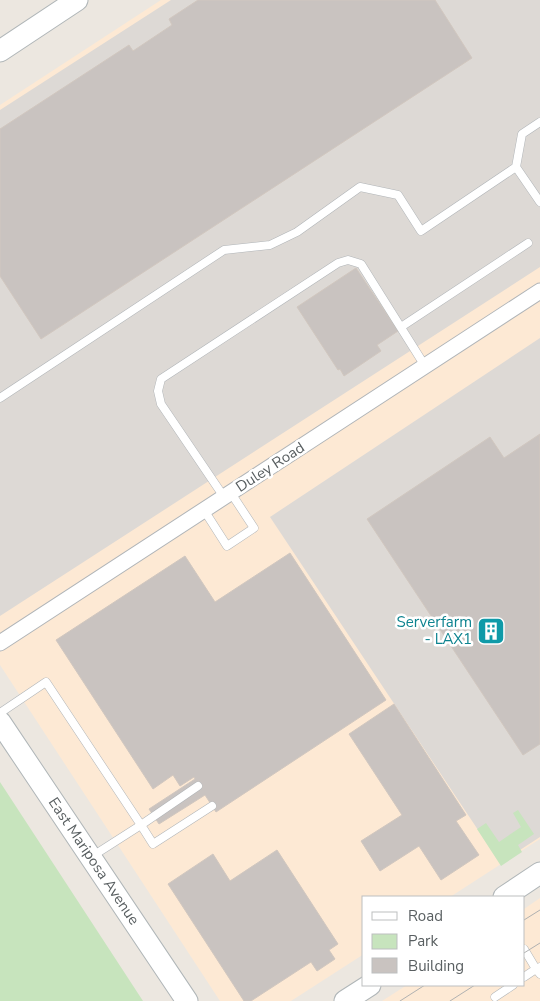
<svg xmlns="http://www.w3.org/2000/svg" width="540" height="1001" font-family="'Nunito Sans',sans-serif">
<rect width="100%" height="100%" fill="#ece7e0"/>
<path fill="#fde9d4" d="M161 0H540V839L450 897H364V954L291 1001H220L0 665V105Z
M540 898V1001H382L407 985H524V909Z"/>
<path fill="#ddd9d5" d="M171 0H540V267L0 616V110Z
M540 338V837L500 863 270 517Z"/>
<path fill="#c7e4bd" d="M0 782 143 1001H0Z
M518 810 534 834 518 845 522 852 501 866 477 829 486 823 499 842 521 827 513 813Z"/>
<path fill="#c9c3c0" stroke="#d1c7bf" d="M198 0H435L472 58 41 339 0 276V129L129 45 133 51 172 25 169 19Z
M356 268 398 331 377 345 381 351 344 376 340 369 338 370 297 307Z
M540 434V744L523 755 367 519 490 437 504 458Z
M290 553 386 700 216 812 205 795 159 824 149 809 195 779 194 777 180 786 173 775 153 789 56 640 185 556 215 602Z
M394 704 466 815 456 821 479 855 441 880 419 846 380 871 361 841 402 815 349 734Z
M277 850 338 944 329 950 335 959 317 971 311 962 251 1001H244L168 884 213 854 230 881Z"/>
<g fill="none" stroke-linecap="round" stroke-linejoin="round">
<g stroke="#b1b5b8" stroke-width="9">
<path id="lane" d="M516 167 522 134 540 122
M401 327 528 243
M0 398 224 250 270 245 297 232 360 187 398 195 421 231 516 167 540 202
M224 497 161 404 158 391 161 379 338 263 348 260 361 264 425 366
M204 510 227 546 254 528 231 493
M0 713 46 682 141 825 91 857
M198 786 141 825 153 844 212 806
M524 949 536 969 540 967
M524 977 536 969 540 974
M495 997 513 985"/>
</g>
<g stroke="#b1b5b8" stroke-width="17">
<path id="street" d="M0 643 540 291"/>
</g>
<g stroke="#b0b6b8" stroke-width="23">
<path id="secondary" d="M0 51 77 0
M0 722 187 1001
M504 897 540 873
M345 1001 370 985"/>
</g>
<use href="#lane" stroke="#fff" stroke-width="8"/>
<use href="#street" stroke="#fff" stroke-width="15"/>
<use href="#secondary" stroke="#fff" stroke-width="21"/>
<path stroke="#b0b1b1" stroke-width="1" d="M524 920 540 910
M524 953 540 943
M400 1001 425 985
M450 1001 475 985"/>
</g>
<defs>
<g id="building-square" transform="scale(1.4375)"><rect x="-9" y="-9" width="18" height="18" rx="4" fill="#0f9aa8" stroke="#fff"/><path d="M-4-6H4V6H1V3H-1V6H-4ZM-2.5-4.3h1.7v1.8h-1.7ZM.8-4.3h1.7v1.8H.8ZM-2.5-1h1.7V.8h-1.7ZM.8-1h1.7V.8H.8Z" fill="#fff"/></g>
</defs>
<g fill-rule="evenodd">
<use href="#building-square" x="491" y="631"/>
</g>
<g text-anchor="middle" stroke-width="5" stroke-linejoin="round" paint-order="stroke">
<g font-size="15" fill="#595f61" stroke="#fff">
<text transform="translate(270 467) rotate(-33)" y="5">Duley Road</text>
<text transform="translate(94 861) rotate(56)" y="5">East Mariposa Avenue</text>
</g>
<g font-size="15" fill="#0d838f" stroke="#fff" text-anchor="end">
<text x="472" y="627">Serverfarm<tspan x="472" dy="17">- LAX1</tspan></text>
</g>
</g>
<rect x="362" y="896" width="162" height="90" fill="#ffffff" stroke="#bdbfc0"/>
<rect x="372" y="912" width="25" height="8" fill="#ffffff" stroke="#bdbfc0"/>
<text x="408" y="921" font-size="15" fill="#595f61">Road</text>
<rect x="372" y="934" width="25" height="15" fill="#c7e4bd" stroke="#bdbfc0"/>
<text x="408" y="946" font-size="15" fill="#595f61">Park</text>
<rect x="372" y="958" width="25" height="15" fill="#c9c3c0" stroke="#bdbfc0"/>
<text x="408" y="971" font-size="15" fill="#595f61">Building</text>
</svg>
